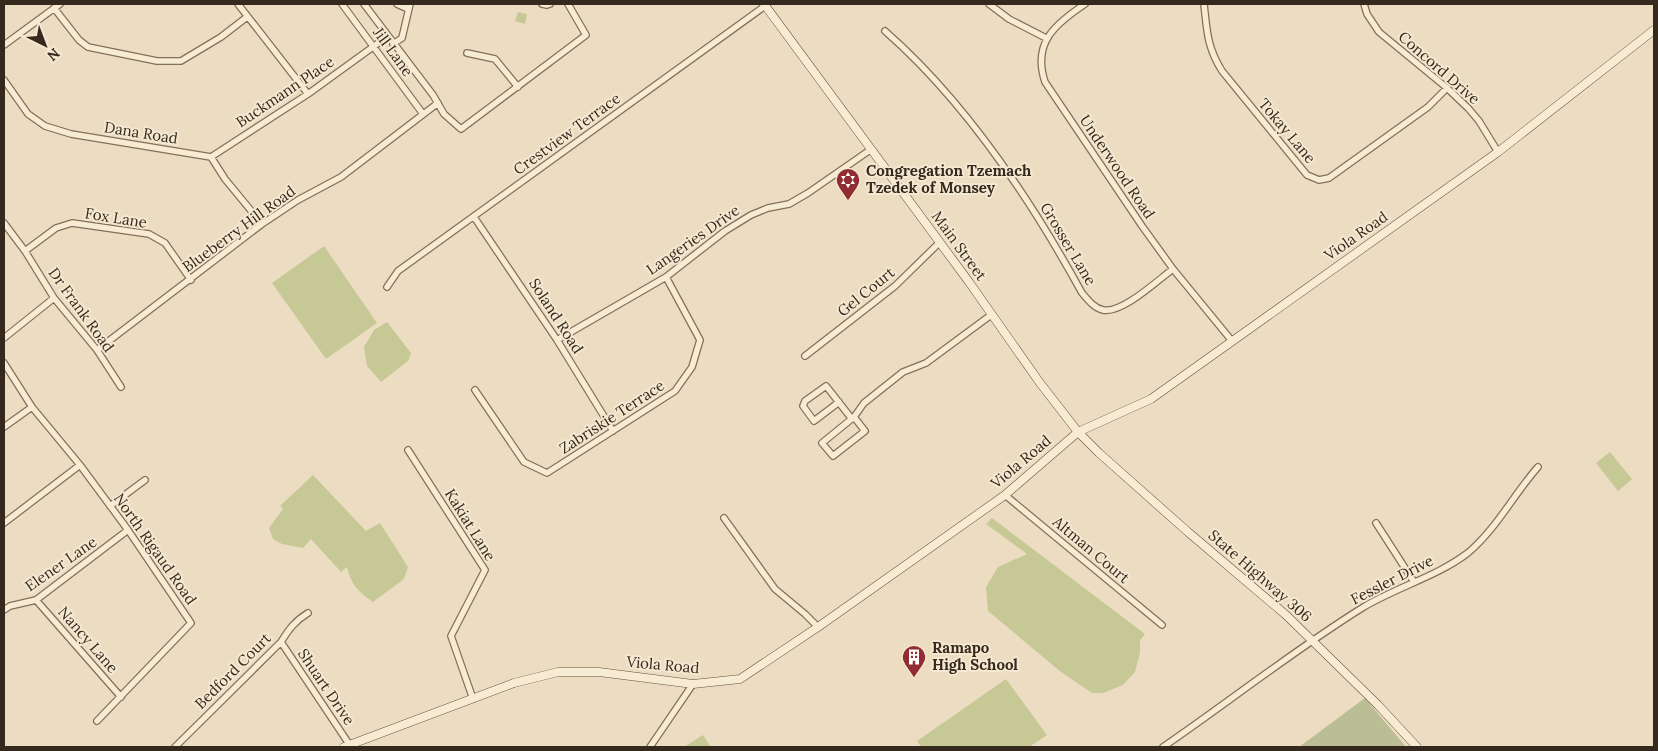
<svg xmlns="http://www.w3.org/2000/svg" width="1658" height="751" font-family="Lora,serif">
<rect width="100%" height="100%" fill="#ecddc2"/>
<path fill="#c6c996" d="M518 12 527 14 525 24 515 21Z
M324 246 377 323 326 359 272 283Z
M387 322 411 353 408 361 381 382 367 366 364 347 374 330Z
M1610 452 1632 479 1618 491 1596 463Z
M313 475 366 531 380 523 408 567 404 579 373 602C358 592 351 584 347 567L341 572 311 539 303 548 282 544 273 539 269 528 283 509 280 506Z
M992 518 1145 634 1140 640V653L1135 672 1123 685 1103 693H1092L1061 672 988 611 986 587 998 567 1027 554 986 524Z
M1006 679 1047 735 1029 747H921L917 741Z
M703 735 711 747H684Z"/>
<path fill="#bbbe95" d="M1365 698 1406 747H1299Z"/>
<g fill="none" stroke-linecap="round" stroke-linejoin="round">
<g stroke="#856f5a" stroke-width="8">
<path id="street" d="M238 4 308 94
M342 4 423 114
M364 4 433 95 444 114 461 129 586 35 568 4
M397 4 408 9
M542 4 547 5 550 4
M989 4 1009 19 1046 38
M1085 4C1055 24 1032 43 1045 82L1142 226 1173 269 1232 341
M1204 4C1207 31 1207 47 1222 71L1307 175 1319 180 1329 178 1428 107 1447 88
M1364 4 1367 14 1379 32 1447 88 1468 108 1479 121 1498 152
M54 8 79 40 88 47 157 61H181L221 37 247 17
M885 31C966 102 1031 200 1082 293 1088 300 1094 308 1103 310 1122 314 1158 280 1173 269
M393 44 402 38 410 4
M4 45 60 4
M467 53 495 59 518 87
M4 80 28 114 45 126 71 134 211 157 225 179 262 224
M211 157 308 94 388 36
M474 217 557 340 613 431
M4 223 25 251 54 298 97 350 121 387
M25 251 56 228 72 223 149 234 165 243 191 280
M387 287 398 271 765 6
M4 338 54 298
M557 340 666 277 725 231 751 215 768 208 789 204 808 193 870 150
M97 350 262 224 298 200 341 177 438 103
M805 356 895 286 939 243
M4 363 32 407 80 465 128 530 191 623 97 721
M475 390 524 462 547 473 675 391 692 367 700 340 666 277
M839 402 814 421 803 406 805 401 826 386C835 397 843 408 852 419
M854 417 822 443 833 456 865 431 854 417 864 403 903 372 926 363 991 315
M4 427 32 407
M408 450 485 570 451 636 473 699
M1005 495 1162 625
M110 506 145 480
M724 518 775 589 805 614 818 627
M4 523 80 465
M1376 523 1414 582
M36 600 121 697
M4 610 10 606 36 600 128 530
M281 642 351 747
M175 747 281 642C289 629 295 621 308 613
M650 747 693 684
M1163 747C1230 701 1293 651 1362 608 1396 587 1437 577 1469 552 1497 528 1514 494 1538 467"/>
</g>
<g stroke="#66503d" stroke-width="9">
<path id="secondary" d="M764 4 969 282 1040 383 1078 432 1099 453 1188 532 1286 615 1378 705 1417 747
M344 747 514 683 558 672H599L693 684 740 679 818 627 1005 495 1078 432 1151 399 1498 152 1654 30"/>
</g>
<use href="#street" stroke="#f7ebd4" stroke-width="5.5"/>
<use href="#secondary" stroke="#f7ebd4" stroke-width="8"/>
</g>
<defs>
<g id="synagogue-pin" transform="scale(1.25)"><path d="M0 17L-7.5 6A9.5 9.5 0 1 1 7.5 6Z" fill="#912c32" stroke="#f4e8d1"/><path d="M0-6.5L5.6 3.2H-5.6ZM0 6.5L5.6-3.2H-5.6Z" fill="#fff"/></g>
<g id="building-pin" transform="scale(1.25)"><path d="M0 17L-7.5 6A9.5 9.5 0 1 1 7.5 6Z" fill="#912c32" stroke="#f4e8d1"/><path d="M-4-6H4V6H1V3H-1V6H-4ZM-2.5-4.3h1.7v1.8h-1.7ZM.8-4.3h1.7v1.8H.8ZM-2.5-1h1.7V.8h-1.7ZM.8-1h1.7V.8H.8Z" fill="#fff"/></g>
</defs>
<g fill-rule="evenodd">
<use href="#synagogue-pin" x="848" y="180"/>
<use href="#building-pin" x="914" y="657"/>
</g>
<g text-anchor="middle" stroke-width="4" stroke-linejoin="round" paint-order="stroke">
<g font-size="15" fill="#35281d" stroke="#f4e8d1">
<text transform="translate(393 52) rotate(54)" y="5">Jill Lane</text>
<text transform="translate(1439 68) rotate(41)" y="5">Concord Drive</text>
<text transform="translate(285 92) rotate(-34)" y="5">Buckmann Place</text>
<text transform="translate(1287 131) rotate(50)" y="5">Tokay Lane</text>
<text transform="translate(141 133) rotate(9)" y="5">Dana Road</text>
<text transform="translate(567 134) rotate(-36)" y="5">Crestview Terrace</text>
<text transform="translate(1117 167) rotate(56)" y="5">Underwood Road</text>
<text transform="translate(116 218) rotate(9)" y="5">Fox Lane</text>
<text transform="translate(239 229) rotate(-36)" y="5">Blueberry Hill Road</text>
<text transform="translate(1356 236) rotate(-35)" y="5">Viola Road</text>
<text transform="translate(693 240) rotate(-35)" y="5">Langeries Drive</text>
<text transform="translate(1068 244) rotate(59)" y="5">Grosser Lane</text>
<text transform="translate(959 246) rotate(54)" y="5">Main Street</text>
<text transform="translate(866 292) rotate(-39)" y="5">Gel Court</text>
<text transform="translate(81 310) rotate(54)" y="5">Dr Frank Road</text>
<text transform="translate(556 316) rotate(57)" y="5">Soland Road</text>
<text transform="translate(612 417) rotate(-33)" y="5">Zabriskie Terrace</text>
<text transform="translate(1021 462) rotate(-40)" y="5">Viola Road</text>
<text transform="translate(470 525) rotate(58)" y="5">Kakiat Lane</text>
<text transform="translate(155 549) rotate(55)" y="5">North Rigaud Road</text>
<text transform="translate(1091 550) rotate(40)" y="5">Altman Court</text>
<text transform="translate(61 564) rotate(-35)" y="5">Elener Lane</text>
<text transform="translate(1260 576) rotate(41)" y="5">State Highway 306</text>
<text transform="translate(1392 580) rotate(-27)" y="5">Fessler Drive</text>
<text transform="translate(88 640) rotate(49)" y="5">Nancy Lane</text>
<text transform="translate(663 665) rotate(5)" y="5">Viola Road</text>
<text transform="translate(233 671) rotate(-45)" y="5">Bedford Court</text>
<text transform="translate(326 687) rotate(56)" y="5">Shuart Drive</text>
</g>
<g font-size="15" font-weight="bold" fill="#35281d" stroke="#f4e8d1" text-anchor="start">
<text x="866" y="176">Congregation Tzemach<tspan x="866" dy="17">Tzedek of Monsey</tspan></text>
<text x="932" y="653">Ramapo<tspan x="932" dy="17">High School</tspan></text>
</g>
</g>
<rect width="1658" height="751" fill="none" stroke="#35281d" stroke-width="10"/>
<g transform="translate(45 45) rotate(138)" stroke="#f4e8d1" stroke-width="4" paint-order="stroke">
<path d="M0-4L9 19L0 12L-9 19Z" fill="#35281d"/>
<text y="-8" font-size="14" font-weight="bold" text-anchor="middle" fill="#35281d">N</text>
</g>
</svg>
